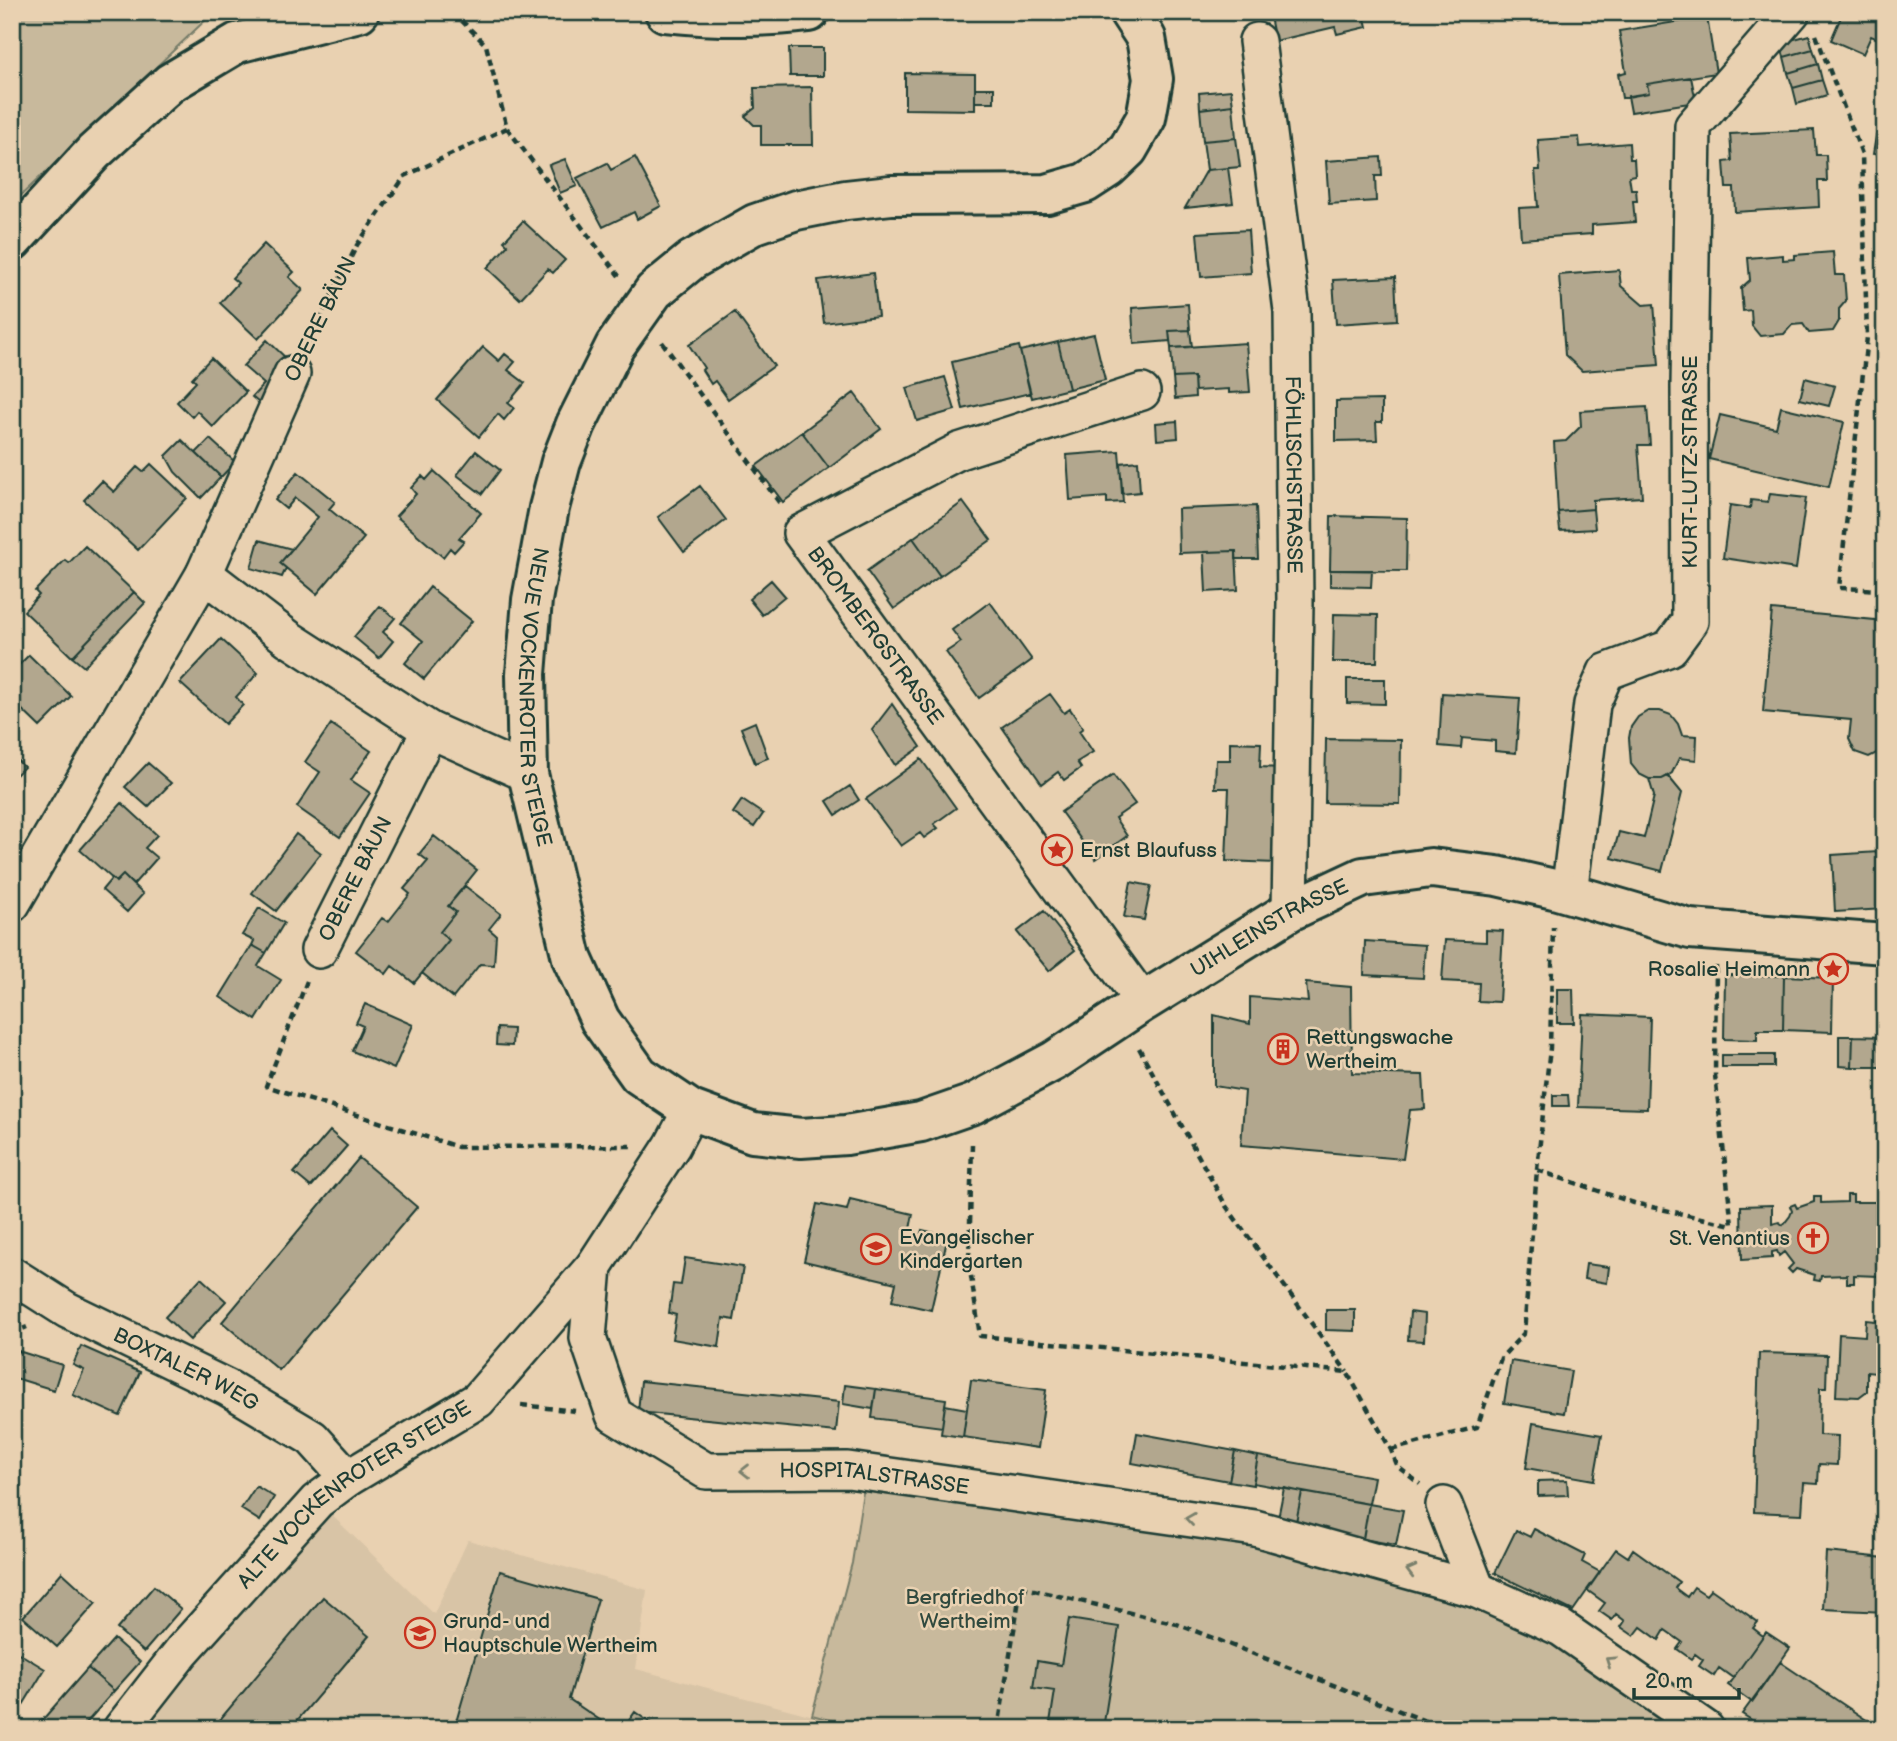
<svg xmlns="http://www.w3.org/2000/svg" width="1897" height="1741" font-family="'Balsamiq Sans',sans-serif">
<rect width="100%" height="100%" fill="#e9d1b1"/>
<filter id="ink" filterUnits="userSpaceOnUse"><feTurbulence type="fractalNoise" baseFrequency=".0143" numOctaves="2"/><feDisplacementMap in="SourceGraphic" scale="14" xChannelSelector="R" yChannelSelector="G"/><feConvolveMatrix kernelMatrix="1 2 1 2 8 2 1 2 1" color-interpolation-filters="sRGB"/></filter>
<g filter="url(#ink)">
<path fill="#d8c4a6" d="M317 1501 434 1614 468 1540 647 1590 636 1669 863 1729H121Z"/>
<path fill="#c8b99c" stroke="#747b68" stroke-width="2" d="M12 12H214L12 204Z
M866 1473 1255 1528 1477 1590 1706 1729H863L812 1715 852 1563Z"/>
<path fill="#b2a78e" stroke="#1f3d34" stroke-width="2" d="M1269 12H1383V14L1365 18 1367 27 1337 34 1335 27 1275 41Z
M1515 12H1546V14L1518 22Z
M1843 12H1885V42L1871 36 1863 54 1831 40Z
M1707 17 1716 73 1647 84 1649 93 1622 98 1618 74 1626 72 1619 31Z
M1809 35 1813 49 1784 57 1780 43Z
M789 48H823V76H790Z
M1813 49 1818 64 1788 73 1784 57Z
M1818 64 1822 80 1793 88 1788 73Z
M905 73 975 74V110L905 109Z
M1691 77 1696 102 1631 112 1628 96 1649 93 1647 84Z
M1822 80 1827 95 1797 104 1793 88Z
M812 87 813 145H761V125H754L745 116 755 108 754 88Z
M975 88H994V102H975Z
M1231 90 1233 105 1200 109 1199 93Z
M1233 105 1236 138 1203 141 1200 109Z
M1814 130 1816 155H1826L1827 181H1818L1819 207 1735 212 1734 188H1726L1724 162 1732 161 1730 134Z
M1876 136 1885 137V182L1878 181 1880 155 1873 154Z
M1579 137 1580 147 1629 143 1630 159H1634L1635 175 1629 176 1631 189H1636L1637 201H1633L1635 222 1592 225V234L1521 239 1519 208 1538 207 1535 170H1540L1538 140Z
M1236 138 1240 167 1207 170 1203 141Z
M635 157 661 206 637 219 634 212 603 227 577 178 607 163 611 170Z
M1381 157 1382 176H1375L1376 201 1329 204 1326 161Z
M565 159 577 186 560 193 549 165Z
M1228 168 1233 203 1185 208 1207 170Z
M523 221 565 260 553 273 548 269 520 299 487 268 508 245 504 241Z
M1248 230 1251 273 1201 277 1197 233Z
M264 244 294 272 289 277 303 290 258 339 220 303 238 283 232 278Z
M1833 252 1835 275H1844L1846 301 1839 309V321L1833 331 1809 333 1803 324 1792 325 1784 334 1760 336 1752 326 1751 310 1743 311 1741 288 1750 280 1748 258 1783 255V260L1795 259V255Z
M1619 270 1621 286 1643 305 1654 304 1659 365 1582 371 1565 355 1559 275Z
M873 273 878 316 824 323 818 280Z
M1395 277 1397 320 1336 324 1333 280Z
M1188 304 1190 330 1169 331 1170 341 1134 344 1132 308Z
M735 312 774 366 728 399 715 381 711 384 702 370 704 368 689 345Z
M1190 330 1192 347 1171 348 1169 331Z
M1094 334 1105 380 1069 389 1058 342Z
M267 340 287 359 269 379 283 392 267 410 252 397 264 384 243 366Z
M1058 342 1069 389 1032 398 1020 351Z
M1246 343 1250 392 1229 393V389L1195 391 1194 377 1173 378 1171 348Z
M1019 346 1030 393 963 409 952 362Z
M483 347 499 361 505 354 515 362 508 370 525 383 508 403 514 408 504 420 498 414 479 437 437 400Z
M211 358 246 392 213 427 197 411 192 417 177 402 196 382 192 378Z
M945 377 955 410 917 421 907 388Z
M1194 377 1195 397 1175 399 1173 378Z
M1805 378 1835 386 1829 406 1800 399Z
M854 393 881 429 829 468 802 432Z
M1382 400V422H1376L1377 440 1336 441V401Z
M1647 407 1650 445H1638L1642 497 1593 500V509L1558 512 1554 442 1566 441 1581 426 1580 411Z
M1781 407 1844 422 1829 487 1709 459 1720 415 1776 428Z
M1177 421 1178 438 1157 440 1156 423Z
M802 432 829 468 783 502 756 466Z
M210 439 235 462 221 477 196 453Z
M182 440 221 477 201 498 175 472 166 456Z
M476 451 500 470 482 494 457 475Z
M1119 451 1123 502 1107 503V497L1070 500 1067 455Z
M1138 461 1140 492 1122 494 1120 463Z
M151 464 187 498 138 550 84 500 102 481 114 492 137 467 143 472Z
M434 471 481 513 459 538 464 541 454 552 450 548 443 557 396 516 416 494 411 488 422 476 426 480Z
M298 472 335 502 329 509 364 538 317 594 280 563 318 517 295 498 286 509 275 500Z
M700 486 726 520 684 552 658 517Z
M1770 494 1806 498 1796 569 1723 558 1730 505 1750 508 1751 500 1768 502Z
M963 502 991 540 940 576 913 538Z
M1256 506 1258 559H1236V551L1179 553 1178 509Z
M1593 509 1595 529 1560 531 1558 512Z
M1331 516 1407 518 1406 571 1330 570Z
M913 538 940 576 894 609 867 571Z
M259 540 292 549 280 563 286 568 282 577 251 568Z
M85 546 134 592 72 657 24 611 39 595 35 591 65 560 69 563Z
M1236 551 1238 590 1206 592 1204 552Z
M1330 570H1372L1371 587 1330 586Z
M771 580 785 596 762 615 749 599Z
M430 587 472 621 424 679 405 663 423 641 401 623Z
M134 592 145 603 84 667 72 657Z
M990 602 1032 660 979 698 946 652 961 642 952 630Z
M380 606 395 618 383 632 393 641 379 658 354 637Z
M1772 610 1885 621V730L1881 749 1875 754 1869 757 1855 752 1849 739 1851 720 1763 712Z
M1334 614 1378 615 1377 662H1333Z
M221 639 258 673 236 697 243 705 225 724 180 683Z
M29 655 71 696 40 727 12 700V672Z
M1347 679H1385V704L1347 703Z
M1442 693 1520 698 1516 753 1495 751V741L1462 738 1461 748 1439 746Z
M1050 694 1064 713 1070 709 1083 728 1079 731 1093 752 1077 762 1081 768 1064 780 1058 772 1042 784 1002 727Z
M892 704 921 747 895 765 872 730Z
M1648 711H1660L1671 715 1678 724 1682 735 1697 736 1696 760 1679 758 1672 773 1662 779H1649L1639 774 1631 764 1629 738 1631 727 1638 717Z
M755 722 768 758 755 763 741 728Z
M331 724 371 751 351 780 370 793 340 837 297 807 320 772 305 762Z
M1326 739 1401 740 1400 804 1325 803Z
M1230 742 1261 743 1260 767 1280 768 1276 863 1226 861 1229 788H1215L1216 760H1230Z
M12 755 24 767 12 779Z
M921 759 956 808 934 824 938 828 924 838 920 833 901 846 866 799Z
M148 763 171 783 148 807 125 787Z
M1113 775 1135 804 1115 818 1127 836 1095 859 1061 812Z
M1668 776 1682 793 1662 871 1612 858 1619 832 1644 838 1654 796 1649 779H1662Z
M850 786 859 800 836 815 827 801Z
M742 800 763 814 754 827 733 813Z
M122 803 157 835 145 848 157 858 133 885 123 875 116 882 80 850Z
M296 834 321 853 276 911 252 893Z
M434 836 477 870 448 906 456 912 440 932 449 940 414 983 392 966 386 974 356 951 382 918 388 922 410 894 404 889 428 861 419 854Z
M1878 852 1880 878H1885V909L1835 912 1832 855Z
M123 875 143 894 127 912 102 890 112 878 116 882Z
M1131 882 1151 886 1144 920 1124 917Z
M465 886 501 914 489 929 496 935 494 965 480 964 453 998 422 973 449 940 440 932 456 912 448 906Z
M259 908 284 923 266 953 252 945 254 941 242 935Z
M1044 911 1075 950 1049 971 1017 932Z
M1486 930 1503 931 1499 1002 1478 1001 1479 983 1442 981 1445 940 1486 942Z
M1365 941 1425 945 1423 978 1364 975Z
M252 945 266 953 258 966 281 980 256 1020 220 997Z
M1725 975 1784 976 1783 1030H1757V1040L1724 1039Z
M1784 976 1833 978 1832 1032 1783 1030Z
M1306 983 1351 987 1352 1073 1423 1075 1425 1109 1410 1110 1403 1159 1241 1145 1245 1091 1214 1086V1015L1250 1024V997L1308 1002Z
M1557 989H1573L1574 1023H1557Z
M365 1004 413 1025 394 1069 352 1051 363 1026 356 1023Z
M1582 1014 1650 1017 1647 1109 1578 1107Z
M497 1028 513 1029 512 1046 496 1045Z
M1839 1036H1853L1852 1067 1839 1066Z
M1853 1036 1885 1037V1067H1852Z
M1722 1055H1774V1067H1722Z
M1553 1095H1568L1569 1106H1553Z
M330 1131 347 1146 311 1187 294 1173Z
M359 1158 417 1207 279 1370 222 1322Z
M1847 1195H1853V1202H1878V1196L1885 1195V1282L1878 1283V1276L1854 1275V1283H1847V1275L1821 1276 1820 1281 1814 1280 1815 1275 1796 1269 1792 1273 1788 1269 1793 1264 1784 1252 1779 1256 1777 1251 1772 1252V1258L1742 1260 1741 1206 1772 1205V1224L1779 1222 1783 1225 1790 1216 1792 1211 1790 1206 1795 1204 1797 1208 1814 1202V1196H1821V1203L1847 1202Z
M850 1199 913 1214 909 1234 920 1237 922 1230 948 1236 931 1310 892 1301 896 1283 804 1261 817 1204 847 1210Z
M685 1258 743 1267 734 1320 723 1318 719 1347 672 1339 676 1315 669 1313 673 1284 681 1285Z
M1586 1264 1609 1267 1607 1283 1584 1279Z
M201 1278 226 1301 190 1340 165 1317Z
M1326 1310H1355V1331L1326 1330Z
M1410 1312 1425 1314 1424 1341 1408 1340Z
M1866 1320 1885 1322V1374L1867 1372V1391L1859 1397 1836 1396 1839 1334 1865 1336Z
M81 1346 140 1372 120 1416 73 1395 84 1370 73 1365Z
M12 1349 62 1365 54 1390 12 1377Z
M1759 1353 1827 1355 1826 1388H1820L1819 1435 1838 1436 1837 1465 1819 1464 1818 1484 1804 1483 1802 1514 1754 1512Z
M1511 1361 1571 1371 1564 1413 1504 1403Z
M971 1380 1046 1390 1038 1448 963 1437Z
M641 1381 839 1402 836 1432 638 1412Z
M845 1385 876 1389 873 1409 843 1404Z
M876 1389 946 1399 942 1427 872 1418Z
M945 1405 967 1409 963 1437 941 1434Z
M1533 1423 1602 1435 1594 1480 1526 1468Z
M1137 1433 1235 1451 1229 1481 1132 1463Z
M1235 1451 1258 1456 1253 1485 1229 1481Z
M1258 1456 1374 1477 1369 1504 1253 1483Z
M1567 1480 1568 1495 1538 1496V1481Z
M256 1486 274 1497 260 1521 241 1509Z
M1284 1488 1302 1492 1295 1527 1277 1523Z
M1302 1492 1369 1504 1363 1539 1295 1527Z
M1369 1504 1403 1510 1396 1545 1363 1539Z
M1534 1529 1585 1555 1582 1562 1600 1572 1573 1611 1495 1573 1516 1530 1530 1537Z
M1616 1549 1628 1557 1633 1549 1679 1582 1675 1588 1687 1597 1694 1587 1706 1595 1711 1589 1758 1622 1753 1628 1763 1636 1733 1678 1719 1668 1714 1676 1699 1666 1703 1660 1695 1654 1691 1659 1677 1649 1682 1642 1665 1630 1659 1640 1641 1627 1634 1636 1621 1627 1625 1621 1616 1614 1612 1620 1599 1611 1605 1603 1587 1590Z
M1826 1552 1885 1558V1612L1823 1609Z
M500 1571 598 1599 569 1699 613 1729H454Z
M62 1572 96 1603 57 1647 23 1617Z
M154 1586 181 1609 144 1652 117 1629Z
M323 1597 369 1636 290 1729H212Z
M1069 1619 1119 1627 1103 1729H1049L1055 1691 1033 1688 1037 1661 1061 1665Z
M1766 1632 1790 1648 1752 1702 1728 1685Z
M114 1639 140 1662 114 1691 88 1668Z
M12 1649 45 1669 12 1723Z
M1780 1662 1868 1721 1881 1720 1885 1679V1729H1766L1742 1714Z
M88 1668 114 1691 81 1729H40L37 1726Z
M635 1712 659 1729H623Z"/>
<g fill="none" stroke-linecap="round" stroke-linejoin="round">
<g stroke="#1f3d34" stroke-width="40">
<g id="minor">
<path id="s1" d="M1257 41 1292 311 1295 603 1290 911"/>
<path id="s2" d="M1142 392 959 451 801 533 1143 1002"/>
<path d="M204 574 289 639 430 730 528 774"/>
<path d="M1569 894 1592 704 1606 672 1670 648 1690 621 1689 387 1693 126 1792 12"/>
<path d="M12 904 204 574 292 374"/>
<path id="s3" d="M319 950 430 730"/>
<path id="s4" d="M691 1110 672 1146 594 1266 588 1338 614 1415 706 1471 848 1470 1255 1528 1477 1590 1561 1628 1706 1729"/>
<path id="s5" d="M12 1275 67 1310 228 1388 312 1438 348 1478"/>
<path d="M1444 1505 1477 1590"/>
<path id="s6" d="M121 1729 182 1651 317 1501 348 1478 478 1400 594 1266"/>
</g>
</g>
<g stroke="#1f3d34" stroke-width="44">
<g id="secondary">
<path d="M665 12C713 17 761 18 809 12"/>
<path id="s7" d="M1129 12 1146 38 1153 79 1146 118 1128 149 1108 168 1085 183 1047 194 891 195 846 200 796 210 755 224 692 260 654 291 615 346 576 424 561 462 549 508 532 600 526 674 528 774 572 958 600 1020 639 1075 691 1110 753 1133 801 1138 846 1135 921 1122 973 1104 1054 1061 1143 1002 1290 911 1363 877 1431 868 1497 876 1554 889 1690 929 1885 944"/>
<path d="M12 241 94 152 170 83 237 43 359 12"/>
</g>
</g>
<path stroke="#1f3d34" stroke-width="4.5" stroke-dasharray="7 5" stroke-linecap="butt" d="M453 12 486 45 507 128 619 276
M1816 35 1862 154 1867 337 1839 588 1885 590
M662 342 781 505
M308 343 357 245 405 176 507 128
M307 981 266 1086 458 1147 632 1146
M1139 1048 1226 1206 1347 1372
M972 1144 969 1263 980 1336 1347 1372 1391 1450 1398 1467 1420 1484
M1537 1170 1550 1048 1553 927
M12 1333 27 1327
M521 1405 575 1411
M1391 1450 1477 1427 1501 1358 1524 1333 1537 1170 1634 1203 1732 1225 1715 1075 1716 966
M998 1729 1021 1587 1177 1624 1446 1729"/>
<use href="#minor" stroke="#e9d1b1" stroke-width="35"/>
<use href="#secondary" stroke="#e9d1b1" stroke-width="38"/>
</g>
<defs><path id="oneway-chevron" d="M-2-3.5L2.5 0L-2 3.5" fill="none" stroke-width="1.6" stroke-linecap="round" stroke-linejoin="round" transform="scale(1.75)"/></defs>
<g stroke="#7a806c">
<use href="#oneway-chevron" transform="translate(745 1471) rotate(180)"/>
<use href="#oneway-chevron" transform="translate(1190 1519) rotate(-172)"/>
<use href="#oneway-chevron" transform="translate(1411 1571) rotate(-165)"/>
<use href="#oneway-chevron" transform="translate(1610 1661) rotate(-146)"/>
</g>
</g>
<defs>
<g id="sight-ring" transform="scale(1.575)"><circle r="9.5" fill="#e9d1b1" stroke="#c8321e" stroke-width="1.5"/><path d="M0-6L1.8-2.2L6-1.7L2.9 1.2L3.7 5.4L0 3.3L-3.7 5.4L-2.9 1.2L-6-1.7L-1.8-2.2Z" fill="#c8321e"/></g>
<g id="building-ring" transform="scale(1.575)"><circle r="9.5" fill="#e9d1b1" stroke="#c8321e" stroke-width="1.5"/><path d="M-4-6H4V6H1V3H-1V6H-4ZM-2.5-4.3h1.7v1.8h-1.7ZM.8-4.3h1.7v1.8H.8ZM-2.5-1h1.7V.8h-1.7ZM.8-1h1.7V.8H.8Z" fill="#c8321e"/></g>
<g id="church-ring" transform="scale(1.575)"><circle r="9.5" fill="#e9d1b1" stroke="#c8321e" stroke-width="1.5"/><path d="M-1.2-6h2.4v3.5h3.3v2.4h-3.3V6h-2.4V-.1h-3.3v-2.4h3.3Z" fill="#c8321e"/></g>
<g id="school-ring" transform="scale(1.575)"><circle r="9.5" fill="#e9d1b1" stroke="#c8321e" stroke-width="1.5"/><path d="M0-5L7-2L0 1L-7-2ZM-4 1L0 2.5L4 1V4Q0 6-4 4Z" fill="#c8321e"/></g>
</defs>
<g fill-rule="evenodd">
<use href="#sight-ring" x="1057" y="850"/>
<use href="#sight-ring" x="1833" y="969"/>
<use href="#building-ring" x="1283" y="1049"/>
<use href="#church-ring" x="1813" y="1238"/>
<use href="#school-ring" x="876" y="1249"/>
<use href="#school-ring" x="420" y="1633"/>
</g>
<g text-anchor="middle" stroke-width="5" stroke-linejoin="round" paint-order="stroke">
<g font-size="21" fill="#1f3d34" stroke="#e9d1b1">
<text transform="translate(320 319) rotate(-64)" y="7">OBERE BÄUN</text>
<text transform="translate(1690 462) rotate(-90)" y="7">KURT-LUTZ-STRASSE</text>
<text dy="7" stroke="none"><textPath href="#s1" startOffset="436">FÖHLISCHSTRASSE</textPath></text>
<text dy="7" stroke="none"><textPath href="#s2" startOffset="497">BROMBERGSTRASSE</textPath></text>
<text dy="7" stroke="none"><textPath href="#s7" startOffset="1094">NEUE VOCKENROTER STEIGE</textPath></text>
<text dy="7" stroke="none"><textPath href="#s3" startOffset="80">OBERE BÄUN</textPath></text>
<text dy="7" stroke="none"><textPath href="#s7" startOffset="2194">UIHLEINSTRASSE</textPath></text>
<text dy="7" stroke="none"><textPath href="#s5" startOffset="198">BOXTALER WEG</textPath></text>
<text dy="7" stroke="none"><textPath href="#s4" startOffset="614">HOSPITALSTRASSE</textPath></text>
<text dy="7" stroke="none"><textPath href="#s6" startOffset="334">ALTE VOCKENROTER STEIGE</textPath></text>
</g>
<g font-size="21" fill="#1f3d34" stroke="#e9d1b1" text-anchor="start">
<text x="1080" y="857">Ernst Blaufuss</text>
<text x="1810" y="976" text-anchor="end">Rosalie Heimann</text>
<text x="1306" y="1044">Rettungswache<tspan x="1306" dy="24">Wertheim</tspan></text>
<text x="899" y="1244">Evangelischer<tspan x="899" dy="24">Kindergarten</tspan></text>
<text x="1790" y="1245" text-anchor="end">St. Venantius</text>
<text x="443" y="1628">Grund- und<tspan x="443" dy="24">Hauptschule Wertheim</tspan></text>
</g>
<g font-size="21" fill="#30493e" stroke="#e9d1b1">
<text x="965" y="1604">Bergfriedhof<tspan x="965" dy="24">Wertheim</tspan></text>
</g>
</g>
<rect width="1897" height="1741" fill="none" stroke="#e9d1b1" stroke-width="42"/>
<rect x="21" y="21" width="1855" height="1699" fill="none" stroke="#1f3d34" stroke-width="2.5" filter="url(#ink)"/>
<path d="M1634 1688v10h105v-10" fill="none" stroke="#1f3d34" stroke-width="3.5"/>
<text x="1645" y="1688" font-size="21" fill="#1f3d34" stroke="#e9d1b1" stroke-width="5" paint-order="stroke">20 m</text>
</svg>
